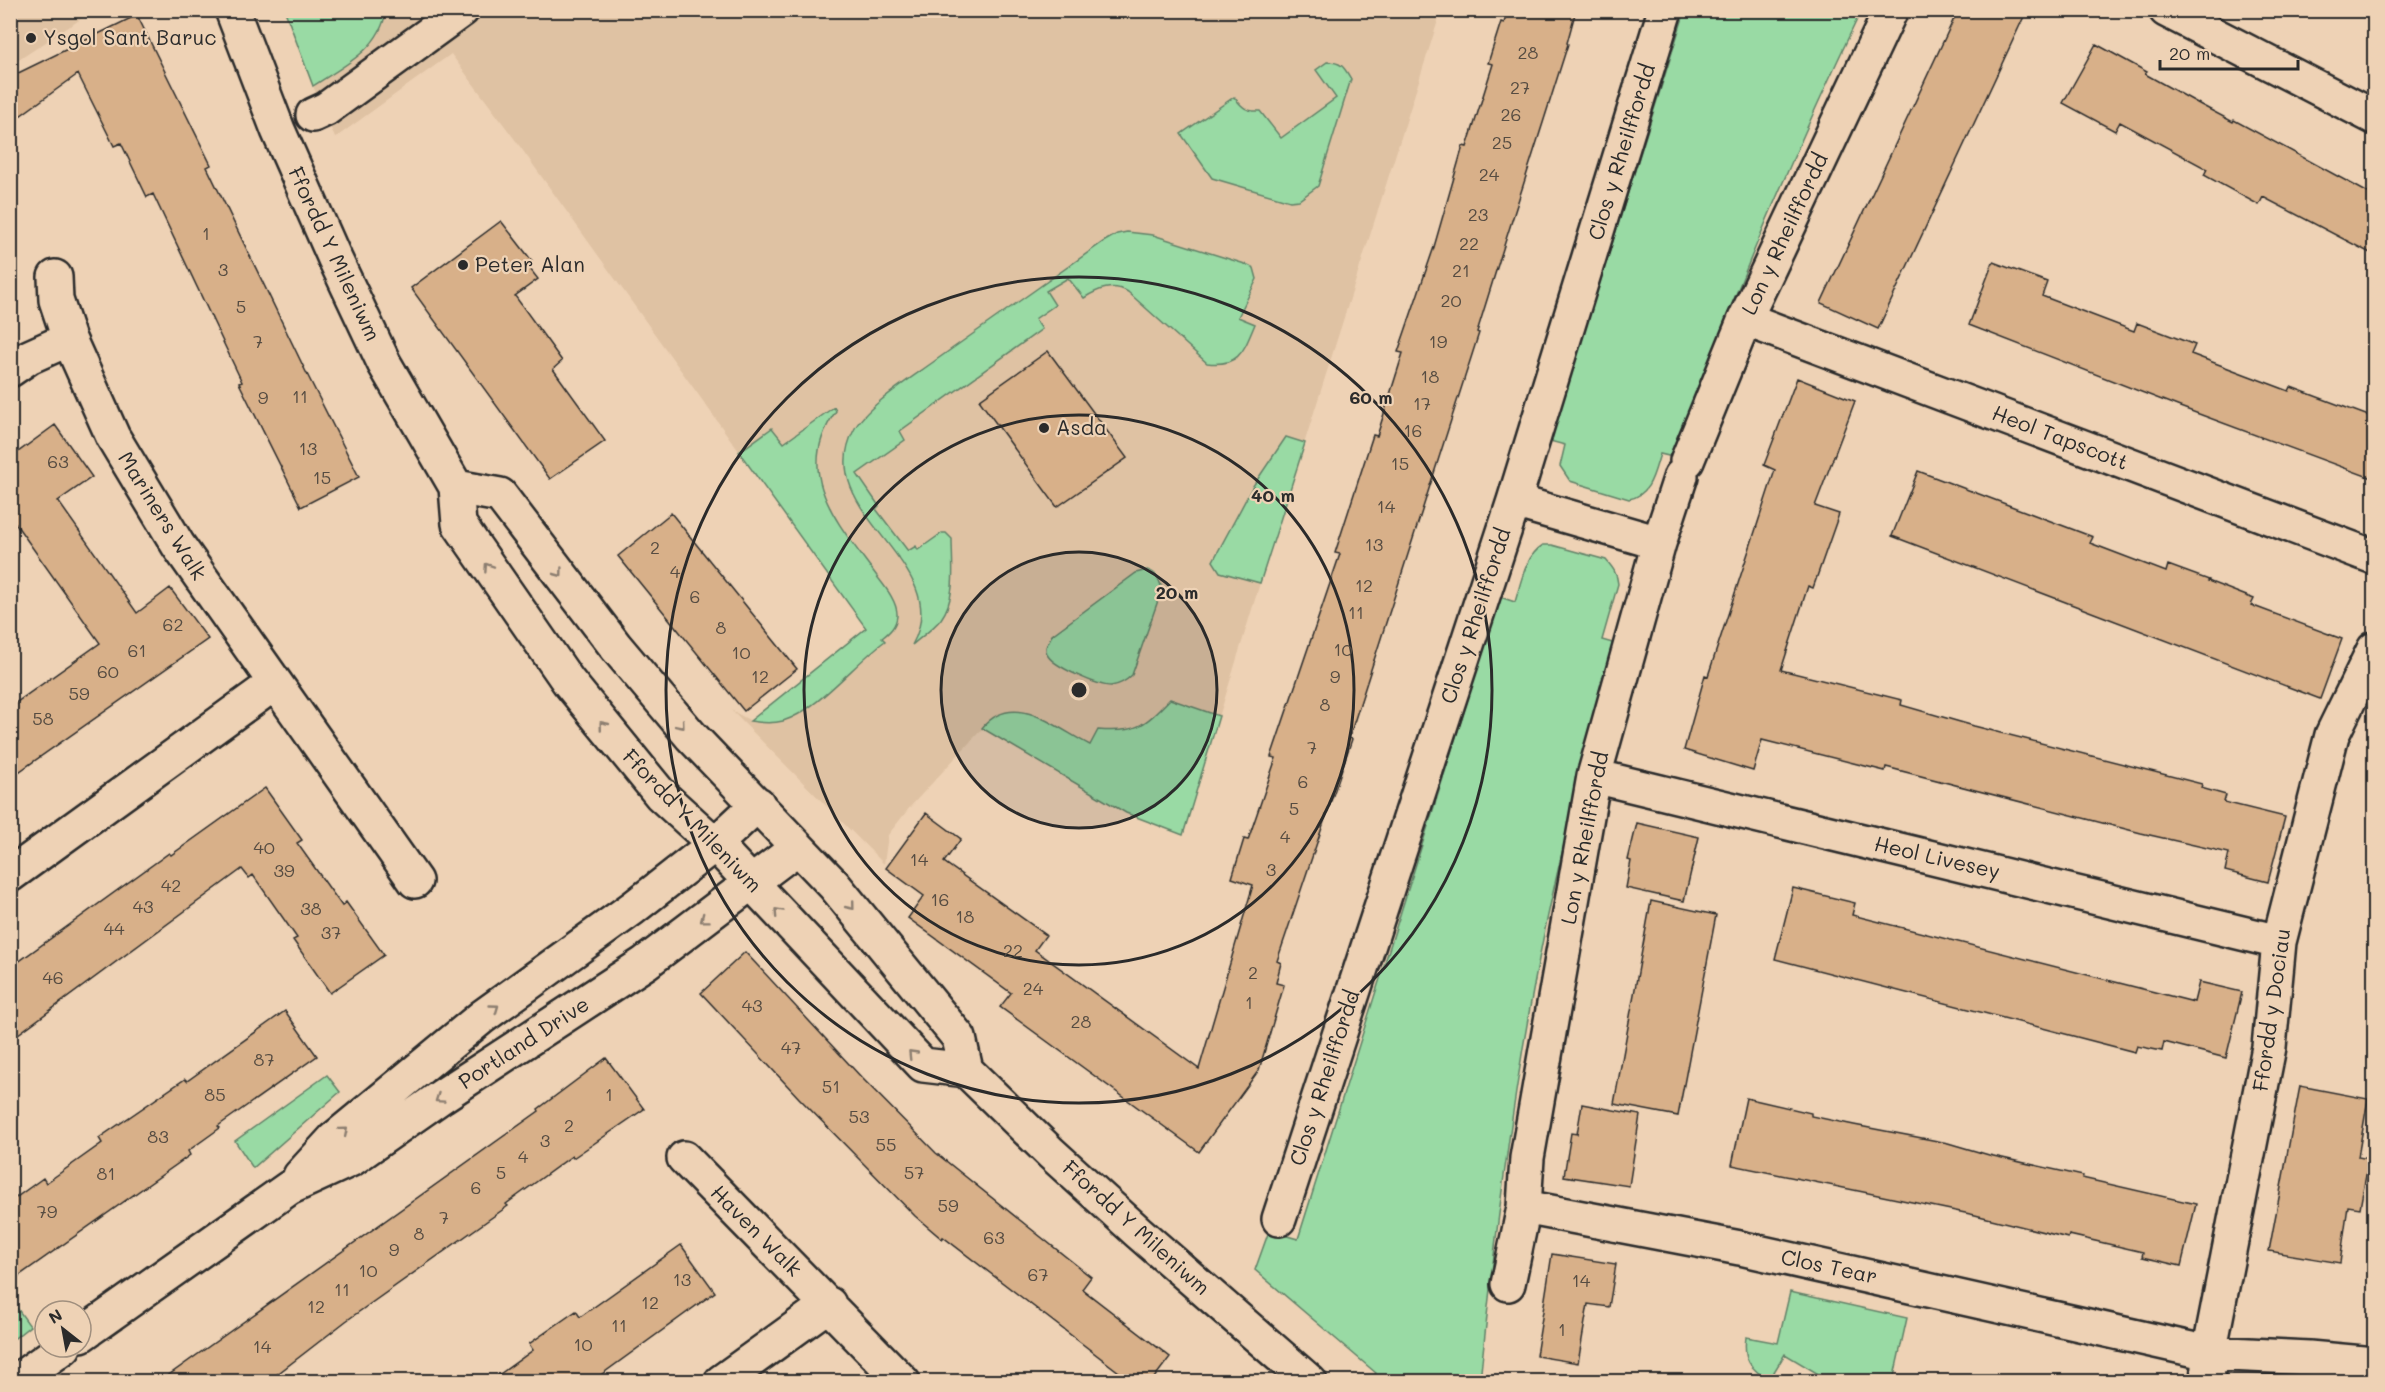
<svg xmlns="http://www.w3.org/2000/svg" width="2385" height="1392" font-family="Mali,sans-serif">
<rect width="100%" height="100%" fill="#eed2b5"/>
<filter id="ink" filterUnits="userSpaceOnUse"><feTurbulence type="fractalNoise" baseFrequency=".0167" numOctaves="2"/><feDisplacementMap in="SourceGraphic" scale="12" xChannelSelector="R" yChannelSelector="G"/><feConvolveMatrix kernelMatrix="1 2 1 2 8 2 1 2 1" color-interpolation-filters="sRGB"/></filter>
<g filter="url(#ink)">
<path fill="#dfc2a3" d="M11 10H93V11L11 65Z
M285 11H1441L1260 583 1183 835 1126 813 982 729 910 807 888 835 884 864 731 710 751 721 866 628 516 141 451 54 335 138 313 86Z"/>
<path fill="#99daa4" stroke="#628268" stroke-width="1.5" d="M285 11V10L386 11C380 50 343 66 313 86Z
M1685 11H1861C1791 157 1729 305 1673 457L1660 454C1654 472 1651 495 1629 499L1570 481 1560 466 1565 445 1550 441Z
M1327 62C1342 62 1344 67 1351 79L1318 186 1299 200 1290 201 1212 178 1181 134 1234 97C1242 107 1246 112 1260 111L1281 138 1336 98 1316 70Z
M1127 232 1153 235 1248 265 1254 268 1257 279 1238 317 1255 324C1244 350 1240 367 1207 363L1128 292C1113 283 1098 289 1084 298L1068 278 1046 291 1055 305 1035 319 1042 329 900 431 905 440 857 474 879 506 876 509 908 551 916 546 918 550 942 533H946L952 539C952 565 957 597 941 619 933 629 921 637 912 645 958 564 810 513 854 430 866 406 913 377 936 360 992 321 1047 281 1103 242L1117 234Z
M834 407 836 411C790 476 841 526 879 579 886 588 898 603 897 616 896 626 890 632 882 638L885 641C855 663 817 711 783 721 772 724 761 723 750 721L866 628 739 452 772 428 784 443Z
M1286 437 1305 443 1260 583 1220 572 1213 561 1253 486Z
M1543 545H1552L1606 560C1613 568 1617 573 1618 584L1602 640 1616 644C1586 755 1556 867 1535 980 1510 1113 1494 1247 1480 1381H1370L1376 1373 1255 1270 1269 1231 1298 1239 1500 597 1515 602C1521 583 1525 556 1543 545Z
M1147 570C1157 573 1159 579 1162 589L1132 675C1126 681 1119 685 1111 686 1098 686 1055 667 1048 656 1046 653 1046 650 1046 647L1052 635 1136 573Z
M1170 699 1219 716 1183 835 1126 813 982 728C1014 689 1056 728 1090 745L1098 730C1136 733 1143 727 1170 699Z
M327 1075 340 1092 253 1168 235 1141Z
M1790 1292 1907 1318 1893 1381H1830L1785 1354 1769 1380C1750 1369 1743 1359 1746 1337L1778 1343Z
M12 1301 30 1326 11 1341 10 1302Z"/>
<path fill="#d8b089" stroke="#2b2b2b" stroke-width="1.5" d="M1508 10H1576L1567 43 1568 44 1495 274 1477 332 1479 333 1349 738 1352 739 1277 961 1281 963 1276 983 1284 985 1259 1070 1199 1152 1000 1007 1011 993 908 918 924 896 886 868 926 813 961 839 944 862 1046 935 1035 950 1199 1069 1253 885 1232 878 1244 839 1248 840 1276 758 1271 757 1340 554 1335 553 1373 435 1377 436 1403 353 1398 352 1434 247 1463 146 1467 147 1493 64 1488 63 1501 22 1504 23Z
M1958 10H2027L1878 329 1821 303Z
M137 15 211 165 207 167 306 372 359 477 301 507 239 383 242 382 153 194 147 197 121 143 114 146 78 74 10 123V77Z
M2096 44 2147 72 2145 74 2201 105 2233 122 2234 120 2374 196V255L2263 197 2259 205 2204 175 2207 169 2120 122 2115 131 2063 103Z
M501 221 532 261 527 265 538 279 515 296 562 361 553 369 605 441 550 479 411 288Z
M1993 262 2047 282 2042 296 2134 331 2137 323 2195 345 2191 354 2289 391 2291 387 2374 418V479L2180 407 1969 325Z
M1048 351 1127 458 1057 507 979 400Z
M1797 378 1855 401 1815 506 1839 514 1813 588 1808 586 1781 670 1902 700 1901 705 1974 726 2202 784 2201 788 2226 795 2224 802 2285 817 2268 882 2225 871 2229 853 2141 833 1886 767 1885 771 1762 740 1753 771 1684 750 1705 675 1708 676 1775 470 1764 465Z
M55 425 92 477 58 501 137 613 170 588 208 639 10 778V707L100 643 10 516V458Z
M1918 471 2093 537 2090 543 2166 572 2168 565 2209 580 2208 581 2254 599 2251 605 2342 639 2320 699 1892 536Z
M671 513 797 669 744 711 618 556Z
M265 788 302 840 297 843 342 906 346 902 384 955 330 993 293 940 297 938 253 875 249 878 242 869 10 1040V968L169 853 171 855Z
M1637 823 1699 837 1684 901 1626 888 1631 861 1628 860Z
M1793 888 1855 903 1852 915 2194 1002 2199 982 2242 992 2226 1058 2164 1042 2162 1051 2137 1046 2135 1052 1775 959Z
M1651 901 1716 915 1678 1116 1614 1104Z
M745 952 862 1078 936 1153 1091 1277 1082 1289 1170 1357 1151 1382H1132L943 1237 942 1239 915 1216 799 1098 701 993Z
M285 1011 317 1056 218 1126 220 1128 188 1151 190 1155 10 1282V1202L43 1178 46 1183 102 1143 99 1138 185 1079 187 1081Z
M606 1058 644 1109 573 1158 572 1156 506 1204 508 1206 346 1321 267 1382H159L539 1111 538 1109Z
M2300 1086 2368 1099 2358 1157 2369 1159 2360 1208 2348 1206 2340 1263 2269 1251Z
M1746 1098 1811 1113V1116L1854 1125 1948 1143 1989 1155 2083 1176 2082 1178 2196 1204 2181 1266 2142 1257 2143 1252 2069 1235 2068 1238 1975 1215 1732 1165Z
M1582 1104 1640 1115 1629 1186 1564 1176 1571 1133 1577 1134Z
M681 1245 715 1292 591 1382H489L533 1350 529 1344 576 1311 580 1317Z
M1552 1254 1616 1264 1609 1307 1588 1304 1578 1363 1536 1356Z"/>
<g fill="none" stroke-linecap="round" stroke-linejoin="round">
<g stroke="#2b2b2b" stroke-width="38">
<path id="minor" d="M232 10 278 130 335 259 384 363 456 487 459 524 568 681 661 795 715 844 923 1065 966 1070
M2166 10 2374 117
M313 115 326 109 462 10
M55 277 56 300 69 339 113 437 178 545 415 881
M1745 319 2374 557
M10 370 29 357 69 339
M1687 461 1745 319 1891 10
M456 487 500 495 616 647 691 736 834 885 959 1038 966 1070 1051 1153 1138 1232 1310 1382
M1514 501 1659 543
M1594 776 2279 942
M10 875 275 683
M684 1158 903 1382
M300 1176 334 1139 482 1017 633 908 715 844 758 804
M1524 1207 1527 1158 1594 776 1659 543 1681 476
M1279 1219 1514 501 1665 10
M1508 1284 1524 1207 1740 1248 2209 1353 2309 1358 2374 1364
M81 1335 289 1188 352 1159 442 1096 645 963 797 848
M15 1382 64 1347
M721 1382 829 1304
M2207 1382 2209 1353 2269 1047 2279 942 2332 735 2374 649"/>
</g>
<use href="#minor" stroke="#eed2b5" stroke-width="33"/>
</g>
<defs><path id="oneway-chevron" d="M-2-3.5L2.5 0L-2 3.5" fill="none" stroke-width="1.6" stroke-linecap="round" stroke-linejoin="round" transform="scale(1.5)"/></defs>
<g stroke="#8c7e70">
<use href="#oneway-chevron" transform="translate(488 567) rotate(-124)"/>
<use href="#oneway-chevron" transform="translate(559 573) rotate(53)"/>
<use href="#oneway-chevron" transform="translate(603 725) rotate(-129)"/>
<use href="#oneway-chevron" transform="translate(681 725) rotate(50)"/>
<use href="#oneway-chevron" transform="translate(851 906) rotate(51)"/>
<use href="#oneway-chevron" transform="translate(778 912) rotate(-133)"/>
<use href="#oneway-chevron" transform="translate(704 919) rotate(143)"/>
<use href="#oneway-chevron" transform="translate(495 1008) rotate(-36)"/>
<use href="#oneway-chevron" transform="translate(912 1054) rotate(-134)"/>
<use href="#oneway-chevron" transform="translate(439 1099) rotate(146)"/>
<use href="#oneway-chevron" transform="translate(344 1131) rotate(-40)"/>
</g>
</g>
<circle cx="1079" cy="690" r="138" fill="#2b2b2b" fill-opacity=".12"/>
<g fill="none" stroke="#2b2b2b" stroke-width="3">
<circle cx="1079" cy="690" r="138"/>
<circle cx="1079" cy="690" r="275"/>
<circle cx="1079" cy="690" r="413"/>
</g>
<g fill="#2b2b2b" stroke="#eed2b5" stroke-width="2">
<circle cx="31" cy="38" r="6"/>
<circle cx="463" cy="265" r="6"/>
<circle cx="1044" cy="428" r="6"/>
</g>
<g text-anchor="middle" stroke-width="4.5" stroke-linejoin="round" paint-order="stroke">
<g font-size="18" fill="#564c42">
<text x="1528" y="59">28</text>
<text x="1520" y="94">27</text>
<text x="1511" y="121">26</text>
<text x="1502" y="149">25</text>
<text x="1489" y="181">24</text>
<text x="1478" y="221">23</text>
<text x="206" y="240">1</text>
<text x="1469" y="250">22</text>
<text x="223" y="276">3</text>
<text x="1461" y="277">21</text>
<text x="1451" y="307">20</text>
<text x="241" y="313">5</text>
<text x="258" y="348">7</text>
<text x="1438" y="348">19</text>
<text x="1430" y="383">18</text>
<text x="300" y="403">11</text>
<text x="263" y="404">9</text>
<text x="1422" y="410">17</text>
<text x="1413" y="437">16</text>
<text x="308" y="455">13</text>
<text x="58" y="468">63</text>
<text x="1400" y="470">15</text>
<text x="322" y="484">15</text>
<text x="1386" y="513">14</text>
<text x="1374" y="551">13</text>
<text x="655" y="554">2</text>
<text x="675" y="578">4</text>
<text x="1364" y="592">12</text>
<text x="695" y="603">6</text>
<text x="1356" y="619">11</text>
<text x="173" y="631">62</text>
<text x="721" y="634">8</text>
<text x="1343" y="656">10</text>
<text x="137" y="657">61</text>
<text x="741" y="659">10</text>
<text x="108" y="678">60</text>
<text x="760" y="683">12</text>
<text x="1335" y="683">9</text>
<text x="79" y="700">59</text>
<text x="1325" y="711">8</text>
<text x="43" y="725">58</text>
<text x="1312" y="754">7</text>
<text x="1303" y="788">6</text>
<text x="1294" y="815">5</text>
<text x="1285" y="843">4</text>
<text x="264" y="854">40</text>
<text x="919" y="866">14</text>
<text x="1271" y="876">3</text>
<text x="284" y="877">39</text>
<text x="171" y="892">42</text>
<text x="940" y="906">16</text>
<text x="143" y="913">43</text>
<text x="311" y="915">38</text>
<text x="965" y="923">18</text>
<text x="114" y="935">44</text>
<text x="331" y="939">37</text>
<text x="1013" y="957">22</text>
<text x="1253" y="979">2</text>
<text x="53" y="984">46</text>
<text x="1033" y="995">24</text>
<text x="1249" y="1009">1</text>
<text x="752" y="1012">43</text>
<text x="1081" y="1028">28</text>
<text x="791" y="1054">47</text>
<text x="264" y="1066">87</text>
<text x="831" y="1093">51</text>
<text x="215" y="1101">85</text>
<text x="609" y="1101">1</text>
<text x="859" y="1123">53</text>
<text x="569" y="1132">2</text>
<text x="158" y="1143">83</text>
<text x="545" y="1147">3</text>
<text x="886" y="1151">55</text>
<text x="523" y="1163">4</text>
<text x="501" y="1179">5</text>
<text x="914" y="1179">57</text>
<text x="106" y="1180">81</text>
<text x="476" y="1194">6</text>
<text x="948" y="1212">59</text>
<text x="47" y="1218">79</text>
<text x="444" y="1224">7</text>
<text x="419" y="1240">8</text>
<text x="994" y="1244">63</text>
<text x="394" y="1256">9</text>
<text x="368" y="1277">10</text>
<text x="1038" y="1281">67</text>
<text x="682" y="1286">13</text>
<text x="1581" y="1287">14</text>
<text x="342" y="1296">11</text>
<text x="650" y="1309">12</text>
<text x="316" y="1313">12</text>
<text x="619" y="1332">11</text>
<text x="1562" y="1336">1</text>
<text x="583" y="1351">10</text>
<text x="262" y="1353">14</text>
</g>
<g font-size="21" fill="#2b2b2b" stroke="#eed2b5" text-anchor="start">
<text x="43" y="45">Ysgol Sant Baruc</text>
<text x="475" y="272">Peter Alan</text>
<text x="1056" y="435">Asda</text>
</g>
<g font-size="21" fill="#2b2b2b" stroke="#eed2b5">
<text transform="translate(1622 152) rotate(-73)" y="7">Clos y Rheilffordd</text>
<text transform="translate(1785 234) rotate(-65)" y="7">Lon y Rheilffordd</text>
<text transform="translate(334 254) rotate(65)" y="7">Ffordd Y Mileniwm</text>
<text transform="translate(2060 438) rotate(21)" y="7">Heol Tapscott</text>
<text transform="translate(162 516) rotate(58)" y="7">Mariners Walk</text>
<text transform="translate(1476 616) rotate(-72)" y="7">Clos y Rheilffordd</text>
<text transform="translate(692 821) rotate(46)" y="7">Ffordd Y Mileniwm</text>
<text transform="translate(1585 838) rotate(-79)" y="7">Lon y Rheilffordd</text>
<text transform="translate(1937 858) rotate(13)" y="7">Heol Livesey</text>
<text transform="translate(2272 1010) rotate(-82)" y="7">Ffordd y Dociau</text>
<text transform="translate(524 1043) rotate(-33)" y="7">Portland Drive</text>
<text transform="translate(1325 1078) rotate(-72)" y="7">Clos y Rheilffordd</text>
<text transform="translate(1136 1228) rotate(42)" y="7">Ffordd Y Mileniwm</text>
<text transform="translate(756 1231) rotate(45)" y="7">Haven Walk</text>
<text transform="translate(1829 1267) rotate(12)" y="7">Clos Tear</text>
</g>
</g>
<circle cx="1079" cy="690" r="9" fill="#2b2b2b" stroke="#eed2b5" stroke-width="3"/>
<g font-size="18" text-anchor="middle" font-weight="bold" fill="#2b2b2b" stroke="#eed2b5" stroke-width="4.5" stroke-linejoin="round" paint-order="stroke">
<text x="1371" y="404">60 m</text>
<text x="1273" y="502">40 m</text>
<text x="1177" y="599">20 m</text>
</g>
<rect width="2385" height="1392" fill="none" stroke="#eed2b5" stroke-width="36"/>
<rect x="18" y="18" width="2349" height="1356" fill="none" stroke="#2b2b2b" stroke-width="2" filter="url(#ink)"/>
<g transform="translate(63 1329) rotate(329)"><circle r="28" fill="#eed2b5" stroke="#a08f7e" stroke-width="1.5"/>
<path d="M0-4.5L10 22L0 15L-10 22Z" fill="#2b2b2b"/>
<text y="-9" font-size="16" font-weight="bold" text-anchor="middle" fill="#2b2b2b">N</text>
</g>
<path d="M2160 60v9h138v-9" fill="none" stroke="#2b2b2b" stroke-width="3"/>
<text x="2169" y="60" font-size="18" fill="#2b2b2b" stroke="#eed2b5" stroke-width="4.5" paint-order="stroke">20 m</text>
</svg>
